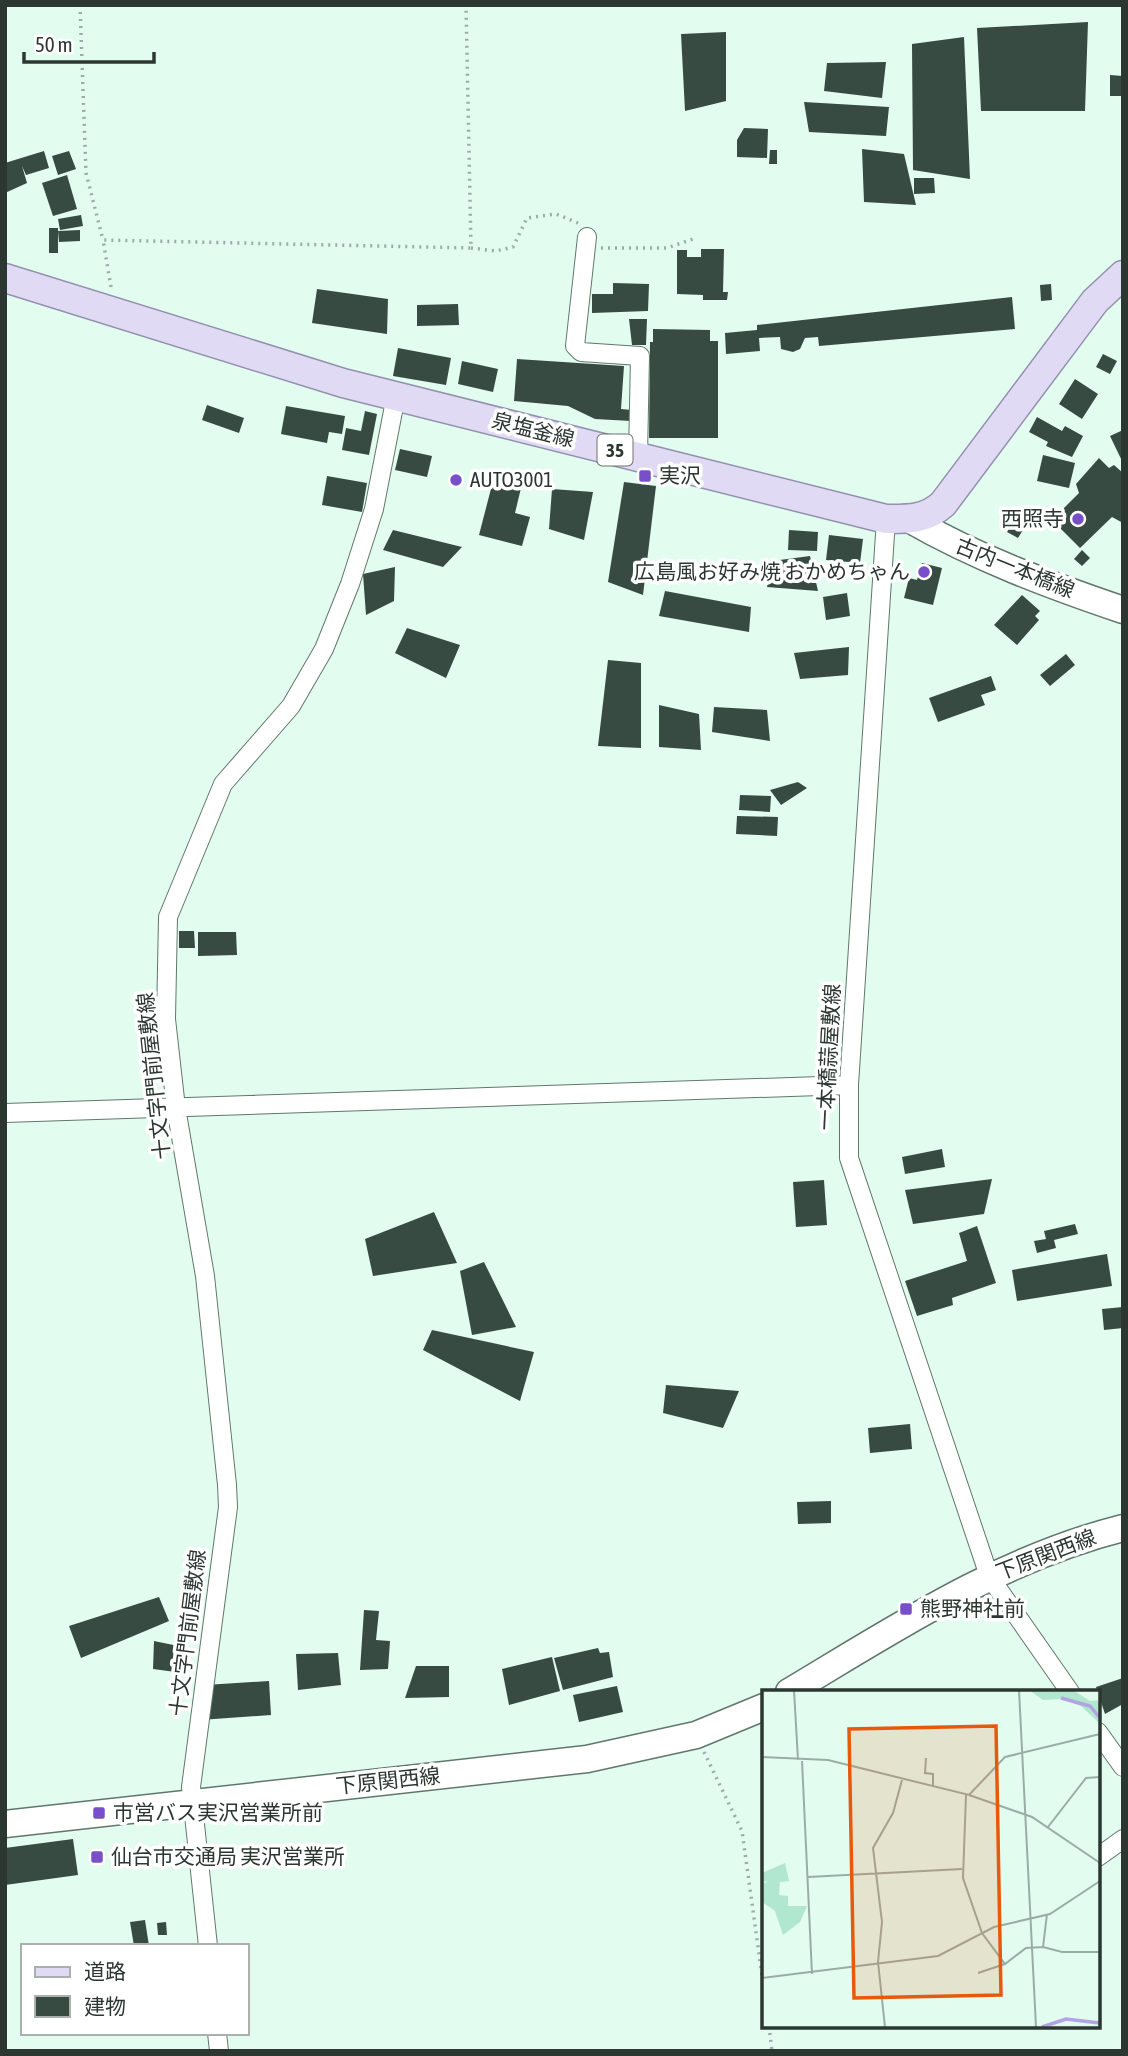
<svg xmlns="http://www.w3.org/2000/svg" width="1128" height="2056" font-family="'Asap Condensed','Noto Sans JP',sans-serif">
<rect width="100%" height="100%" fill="#e3fcf0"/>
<path fill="#374b42" d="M1088 22 1085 111H981L977 28Z
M726 32V101L685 111 681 34Z
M964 37 970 179 913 170 912 44Z
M886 62 882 98 824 91 827 63Z
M1110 75 1123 76V96H1110Z
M804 102 889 107 886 136 809 132Z
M744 128 768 129 767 158 737 157V140Z
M862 149 904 154 916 205 864 202Z
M770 150H777V164H769Z
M44 151 49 168 26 175 22 166 27 183 5 193V163Z
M69 151 76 169 58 175 52 156Z
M67 175 77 209 53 216 42 183Z
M914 178H934L935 193 914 194Z
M81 215 83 226 60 230 58 219Z
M49 228H58V253H49Z
M80 230V241L59 242 58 231Z
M701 249H724L723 292H728L727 300H703V295L677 294V250H687V257H701Z
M613 283 649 284 648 311 592 313V294H613Z
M1051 284 1052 300 1041 301 1040 285Z
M317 289 388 299 387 334 312 323Z
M1012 297 1015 329 819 346 818 337 805 338 800 349 793 352 781 349 780 337 759 338 760 351 726 354 725 333 757 330V325Z
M458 304 459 325 417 326V305Z
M629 319H647L646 345H632Z
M653 329 710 330V341H718V438H649L650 342H653Z
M398 348 451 358 446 385 393 376Z
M1103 354 1117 361 1110 374 1096 367Z
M517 359 624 366 621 409 632 410 631 421 595 419 568 406 514 401Z
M462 361 498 369 493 392 458 384Z
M1075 379 1098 394 1082 419 1059 404Z
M207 405 244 418 239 433 202 420Z
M286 406 345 416 342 434 329 432 327 443 281 434Z
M365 411 377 414 369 455 342 450 346 428 361 431Z
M1037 417 1062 431 1065 426 1083 436 1072 457 1046 446 1048 442 1029 432Z
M1123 430V463L1110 436Z
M400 449 432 456 427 477 395 470Z
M1043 455 1075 463 1069 488 1037 481Z
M1099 458 1109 468 1114 465 1123 473V523L1112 517 1080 548 1052 520 1079 493 1076 484Z
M327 476 367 483 362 512 322 505Z
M493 481 521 488 515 513 530 517 522 546 479 535Z
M624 482 656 486 643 595 608 582Z
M552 489 593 492 584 540 549 529Z
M1015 519 1026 525 1018 538 1007 532Z
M393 530 462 547 443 567 383 550Z
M789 530 818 532 817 551 788 550Z
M829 535 863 539 860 563 826 560Z
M1082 550 1090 558 1082 566 1074 559Z
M810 556 818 591 767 587 772 561Z
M922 563 942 568 933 605 904 598 909 578 917 580Z
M395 567 394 601 366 615 363 574Z
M665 591 751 607 749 632 659 616Z
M847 593 850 616 826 620 823 597Z
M1022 595 1040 611 1035 616 1039 620 1017 645 994 625Z
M407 628 460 645 446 678 395 653Z
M849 647 848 675 800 679 794 653Z
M1066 654 1075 665 1050 686 1040 675Z
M608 660 641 663V748L598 746Z
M991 676 996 690 981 695 985 705 938 722 929 698Z
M659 705 699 714 701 750 659 747Z
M714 707 767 710 770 741 712 732Z
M798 782 807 788 781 805 770 790Z
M740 795 771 796 770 812 739 810Z
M737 816 778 817 777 836 736 834Z
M179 931H194L195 948H179Z
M198 932H236L237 955 198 956Z
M942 1149 945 1167 905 1174 902 1157Z
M992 1179 984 1214 913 1224 905 1190Z
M824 1180 827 1225 796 1227 793 1182Z
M434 1212 457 1263 373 1276 365 1239Z
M1075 1224 1078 1234 1054 1240 1056 1248 1037 1253 1034 1241 1046 1239 1044 1231Z
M977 1226 996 1283 952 1298 953 1305 917 1316 905 1281 967 1261 959 1233Z
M1107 1254 1112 1286 1017 1301 1012 1270Z
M484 1262 516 1327 472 1335 460 1271Z
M1123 1307V1328L1104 1330 1102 1309Z
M432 1330 534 1352 520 1401 423 1350Z
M666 1385 739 1391 723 1428 663 1413Z
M910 1424 912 1449 870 1453 868 1428Z
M831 1501V1523L798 1524 797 1502Z
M159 1597 169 1621 81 1658 69 1626Z
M364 1610 379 1611 376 1640 390 1641 388 1669 360 1670Z
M154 1641 188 1648 183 1673 153 1669Z
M598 1648 600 1653 609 1652 613 1677 563 1690 554 1658Z
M338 1653 341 1685 298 1690 296 1654Z
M552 1657 560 1691 509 1705 502 1669Z
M416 1666H449V1697L405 1698Z
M1123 1678V1704L1105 1714 1096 1687Z
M269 1681 271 1715 200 1720 205 1685Z
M617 1686 623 1712 579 1722 573 1695Z
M73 1839 78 1875 5 1885V1848Z
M145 1920 149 1946H134L130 1922Z
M166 1922 167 1935H158L157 1923Z"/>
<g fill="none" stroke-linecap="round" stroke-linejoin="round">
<g stroke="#61776c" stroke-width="20">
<path id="street" d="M587 237 575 346 581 352 640 356 638 456
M886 519 849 1085V1158L989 1576 1070 1692
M5 1113 849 1085
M1098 1732 1123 1767
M1098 1857 1123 1839
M208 1946 191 1787 228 1507 227 1485 205 1276 176 1108 166 1019 168 917 223 784 291 706 324 649 350 584 374 509 396 396
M217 2033 219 2051"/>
</g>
<g stroke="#61776c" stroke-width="29">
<path id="secondary" d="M909 519C977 558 1049 585 1123 610
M789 1692C896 1628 1000 1559 1123 1528
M5 1824 587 1759 696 1735 764 1707"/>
</g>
<g stroke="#9491ad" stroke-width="31">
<path id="primary" d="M5 278 343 383 886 519C908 519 925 520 943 504L1095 301 1123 275"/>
</g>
<path stroke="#9aada4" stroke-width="3.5" stroke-dasharray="2 5" stroke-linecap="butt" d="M80 5 86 173 103 240
M471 248 496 251 513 247 527 218 556 214 578 223
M601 248H667L696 238
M111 287 103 240 471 248 466 5
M704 1752 742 1831 764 1990
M769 2026 772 2051"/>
<use href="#street" stroke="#fff" stroke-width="18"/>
<use href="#secondary" stroke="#fff" stroke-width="26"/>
<use href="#primary" stroke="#e0daf5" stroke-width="28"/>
</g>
<g fill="#774fc8" stroke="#fff" stroke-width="2.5">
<rect x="638" y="469" width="14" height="14" rx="3.5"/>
<circle cx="456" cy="480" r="7"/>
<circle cx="1078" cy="519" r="7"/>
<circle cx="924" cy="572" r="7"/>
<rect x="899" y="1602" width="14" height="14" rx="3.5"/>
<rect x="92" y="1806" width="14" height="14" rx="3.5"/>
<rect x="90" y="1850" width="14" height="14" rx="3.5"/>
</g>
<g text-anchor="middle" stroke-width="7" stroke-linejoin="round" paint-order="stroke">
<rect fill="#fff" stroke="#6c7370" stroke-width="2" x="597.5" y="434.5" width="35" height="31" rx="5"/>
<g font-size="19" font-weight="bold" fill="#2d3732">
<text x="615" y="457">35</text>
</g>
<g font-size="21" fill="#2d3732" stroke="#fff">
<text transform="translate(533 430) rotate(14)" y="7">泉塩釜線</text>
<text transform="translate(1015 568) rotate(22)" y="7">古内一本橋線</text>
<text transform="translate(829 1057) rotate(-87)" y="7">一本橋蒜屋敷線</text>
<text transform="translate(154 1076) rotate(-96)" y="7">十文字門前屋敷線</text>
<text transform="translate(1046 1555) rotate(-21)" y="7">下原関西線</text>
<text transform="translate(188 1633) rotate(-83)" y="7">十文字門前屋敷線</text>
<text transform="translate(388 1781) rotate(-6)" y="7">下原関西線</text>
</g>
<g font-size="21" fill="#2d3732" stroke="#fff" text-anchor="start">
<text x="659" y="483">実沢</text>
<text x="470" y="487">AUTO3001</text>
<text x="1064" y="526" text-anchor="end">西照寺</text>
<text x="910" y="579" text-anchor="end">広島風お好み焼 おかめちゃん</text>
<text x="920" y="1616">熊野神社前</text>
<text x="113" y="1820">市営バス実沢営業所前</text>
<text x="111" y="1864">仙台市交通局 実沢営業所</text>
</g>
</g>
<g transform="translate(762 1690)">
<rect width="338" height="338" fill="#e3fcf0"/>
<path d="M267 0H311L328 11 338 10V34L319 16 299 9 281 10ZM23 173 27 191 18 192 17 205 26 206V216H45L38 232 21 245 13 221 0 212V193L7 192 0 191V183Z" fill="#b0e7ce"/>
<path fill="none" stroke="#b2a3e3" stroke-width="3.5" d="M299 8 328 16 338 28M280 337 304 329 338 333"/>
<path fill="none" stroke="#9aada4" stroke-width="2" d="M32 0 36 70M257 0 274 337M0 67 66 70 207 105 243 67 338 44M164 68 163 83 171 84V96M40 71 50 284M204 105 201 188 220 243 243 274 264 258 281 257 285 224M207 105 270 127 338 173M286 137 324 88 338 87M46 187 200 179M281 257 300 262H338M216 283 243 274M0 288 176 266 232 237 288 224 338 191M123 337 116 272 120 232 111 158 131 123 140 90"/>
<path fill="#e8590c" fill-opacity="0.15" stroke="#e8590c" stroke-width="3.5" d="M234 36 239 305 92 308 87 39Z"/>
<rect width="338" height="338" fill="none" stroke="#2d3732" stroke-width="3.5"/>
</g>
<rect width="1128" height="2056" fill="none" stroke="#2d3732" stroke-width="14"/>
<rect x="21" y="1944" width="228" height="91" fill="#ffffff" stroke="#abafad" stroke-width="2"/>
<rect x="35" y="1967" width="35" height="10" fill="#e0daf5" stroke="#abafad" stroke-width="2"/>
<text x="84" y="1979" font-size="21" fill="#2d3732">道路</text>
<rect x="35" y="1996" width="35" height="21" fill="#374b42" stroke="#abafad" stroke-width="2"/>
<text x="84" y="2014" font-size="21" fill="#2d3732">建物</text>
<path d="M24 52v10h130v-10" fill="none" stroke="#2d3732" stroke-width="3.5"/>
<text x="35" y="52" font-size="21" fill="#2d3732" stroke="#ffffff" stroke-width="5" paint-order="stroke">50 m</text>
</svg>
